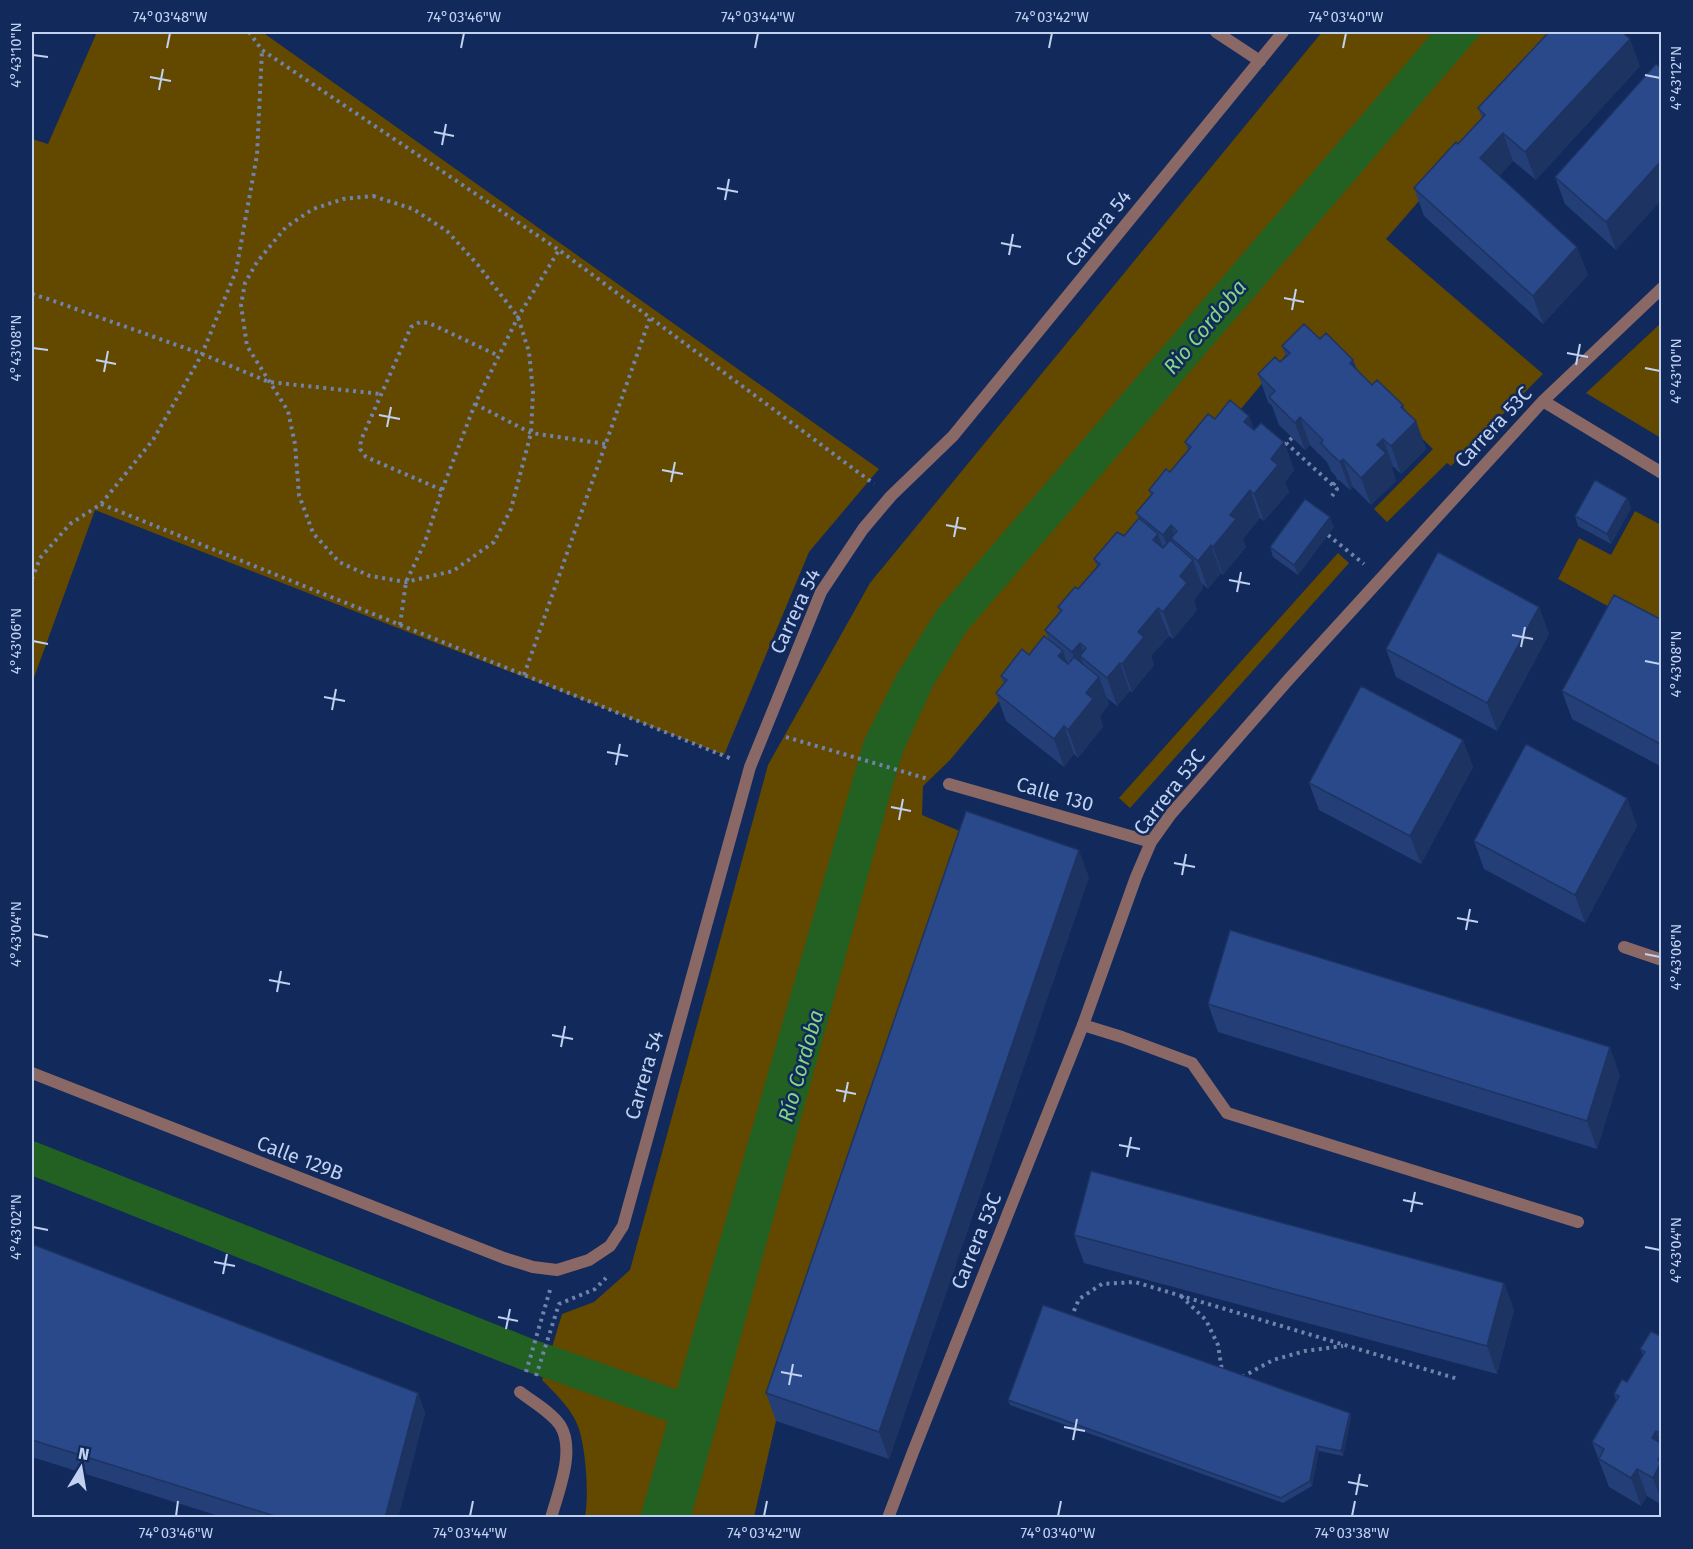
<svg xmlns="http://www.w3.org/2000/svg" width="1693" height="1549" font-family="'Fira Sans',sans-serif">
<rect width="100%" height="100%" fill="#11295b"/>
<path fill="#634800" d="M97 32H266L265 34 879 469 809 552 724 755 95 510 32 683V139L48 144Z
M1322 32H1566L1386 239 1543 374 1451 466 1447 463 1387 522 1374 509 1433 449 1308 328 950 760 923 786 922 815 976 838 776 1421 754 1517H585C589 1494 586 1452 579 1429 573 1410 555 1393 542 1380L562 1314 594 1302 630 1270 768 765 870 583Z
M1661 323V438L1586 393Z
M1635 511 1661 525V635L1558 579 1579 538 1611 555Z
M1338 553 1349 563 1130 808 1119 798Z"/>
<path fill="#236122" d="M1433 32H1482L966 632 933 686 903 752 892 788 691 1517H640L864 740 897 674 937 610Z"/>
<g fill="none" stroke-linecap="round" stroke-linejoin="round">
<path stroke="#236122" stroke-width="33" d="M32 1158 526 1354 702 1416"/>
<path stroke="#6f83ab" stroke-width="4" stroke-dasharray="3 4.5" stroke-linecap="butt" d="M249 32 262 50 559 250 874 484
M373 196 413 209 447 231 478 265 518 317 529 352 533 392 531 433 511 509 494 542 453 571 406 582 370 576 339 562 313 533 299 495 295 444 288 411 247 346 241 305 245 283 257 262 286 227 313 209 343 199Z
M32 294 48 299 202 354 269 382 381 394
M475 404 531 433 606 444
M1292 438 1286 443 1337 489 1332 496
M1333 485 1338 479
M442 490 366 457 360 449 361 440 411 327 420 322 429 323 499 356
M101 504 732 759
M1328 535 1364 564
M32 579 40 558 70 524 101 504 153 440 202 354 236 271 257 155 262 50
M400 625 406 582 425 542 442 490 475 404 518 317 559 250
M524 675 650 318
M786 737 928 779
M1181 1296 1206 1320 1218 1345 1222 1371
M1071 1318 1079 1299 1102 1284 1135 1282 1458 1379
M526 1372 550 1290
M536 1376 559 1304 595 1289 606 1278
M1242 1377 1273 1360 1305 1351 1343 1346"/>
<path stroke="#8a6866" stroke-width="12" d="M1083 1025 1122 1037 1192 1063 1227 1113 1578 1222"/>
<path stroke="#8a6866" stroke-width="12" d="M1216 32 1260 61
M1543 401 1662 473
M949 784 1151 842
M1624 947 1662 960
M32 1073 504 1258 533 1267 557 1270 589 1260 610 1246 623 1226 750 767 821 592 863 529 891 496 953 436 1283 32
M520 1392C533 1402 551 1412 560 1425 576 1450 558 1492 551 1518
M888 1518 913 1452 1083 1025 1136 877 1151 842 1171 814 1289 679 1543 401 1662 288"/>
</g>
<path fill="#243f77" d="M1640 66 1536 180 1513 161 1499 176 1577 247 1588 275 1543 324 1424 216 1414 188 1458 144 1482 118 1478 108Z
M1662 69V199L1616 250 1565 204 1555 177Z
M1320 339 1353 360 1358 371 1372 385 1405 411 1416 421 1426 449 1401 474 1393 466 1392 468 1396 481 1371 505 1353 487 1350 490 1338 479 1331 471 1327 462 1310 445 1305 450 1279 425 1272 406 1268 402 1258 374 1280 362 1286 356 1282 346Z
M1249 416 1254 430 1284 442 1294 470 1285 482 1289 492 1264 521 1260 518 1243 539 1246 547 1223 575 1221 573 1208 589 1202 583 1203 588 1194 600 1197 610 1173 639 1169 636 1151 656 1154 665 1132 692 1130 691 1117 706 1107 698 1109 704 1100 716 1103 727 1078 758 1074 754 1064 767 1006 721 996 693 1004 684 1001 676 1049 640 1045 630 1060 612 1058 607 1078 589 1097 567 1094 559 1124 536 1139 519 1136 513 1151 495 1149 490 1170 472 1188 450 1185 442 1215 419Z
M1627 498 1631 508 1611 544 1578 526 1575 516Z
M1334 527 1298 575 1273 557 1270 547Z
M1539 607 1549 634 1497 731 1396 677 1386 649Z
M1662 620V767L1572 719 1562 691Z
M1463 740 1473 767 1421 864 1319 810 1309 783Z
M1627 798 1637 826 1585 923 1484 869 1474 841Z
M1089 877 889 1459 776 1421 766 1393Z
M1208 1004 1620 1075 1597 1149 1218 1032Z
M1074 1235 1504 1283 1514 1310 1497 1374 1084 1263Z
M32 1244 418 1393 425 1413 398 1518H225L32 1457Z
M1662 1333V1505L1647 1496 1641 1506 1609 1487 1592 1442 1616 1400 1614 1394 1627 1382 1643 1355 1640 1349 1660 1336Z
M1008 1400 1350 1413 1351 1418 1343 1456 1319 1451 1312 1486 1283 1503 1010 1405Z"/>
<path fill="#1d3361" d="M1630 39 1640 66 1536 180 1525 152Z
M1503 133 1513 161 1490 186 1480 158Z
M1662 160V199L1616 250 1606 222Z
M1577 247 1588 275 1543 324 1533 296Z
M1353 360 1363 387 1350 363Z
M1403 405 1410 426 1416 421 1426 449 1401 474 1391 446 1401 407Z
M1249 416 1259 444 1244 422Z
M1300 417 1310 445 1305 450 1295 423Z
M1383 439 1393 466 1392 468 1396 481 1371 505 1361 478 1377 445Z
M1284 442 1294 470 1285 482 1289 492 1264 521 1254 494 1271 459Z
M1343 459 1353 487 1350 490 1340 462Z
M1250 490 1260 518 1243 539 1246 547 1223 575 1213 547 1230 515Z
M1627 498 1631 508 1611 544 1607 534Z
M1330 517 1334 527 1298 575 1294 565Z
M1171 525 1178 544 1171 538 1178 557 1173 562 1163 535Z
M1158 534 1168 562 1153 540Z
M1211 545 1221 573 1208 589 1198 561Z
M1193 560 1203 588 1194 600 1197 610 1173 639 1163 612 1180 576Z
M1539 607 1549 634 1497 731 1487 703Z
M1158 608 1169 636 1151 656 1154 665 1132 692 1122 664 1138 632Z
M1080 643 1087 662 1080 656 1087 675 1082 680 1072 652Z
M1063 651 1073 678 1058 656Z
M1120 663 1130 691 1117 706 1107 678Z
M1099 677 1109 704 1100 716 1103 727 1078 758 1068 730 1086 693Z
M1064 726 1074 754 1064 767 1054 739Z
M1463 740 1473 767 1421 864 1410 836Z
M1627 798 1637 826 1585 923 1575 895Z
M1079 850 1089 877 889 1459 879 1432Z
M1610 1047 1620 1075 1597 1149 1587 1121Z
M1504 1283 1514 1310 1497 1374 1487 1346Z
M418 1393 425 1413 398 1518H385Z
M1350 1413 1351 1418 1343 1456 1341 1451Z
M1656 1431 1662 1445V1502L1653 1478 1652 1438Z
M1317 1446 1319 1451 1312 1486 1310 1481Z
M1637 1469 1647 1496 1641 1506 1631 1478Z"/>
<path fill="#2a498a" stroke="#1d3361" stroke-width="1.5" d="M1549 32H1622L1630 39 1525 152 1503 133 1480 158 1577 247 1533 296 1414 188 1456 142 1458 144 1485 115 1478 108Z
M1656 64 1662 69V160L1606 222 1555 177Z
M1304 324 1320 339 1326 333 1353 360 1350 363 1372 385 1377 380 1403 405 1401 407 1416 421 1391 446 1383 439 1377 445 1386 453 1361 478 1343 459 1340 462 1328 451 1321 443 1323 440 1300 417 1295 423 1269 397 1275 391 1258 374 1275 357 1280 362 1290 353 1282 346Z
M1230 400 1249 416 1244 422 1254 430 1261 423 1284 442 1271 459 1278 465 1254 494 1250 490 1230 515 1236 519 1213 547 1211 545 1198 561 1171 538 1177 531 1171 525 1163 535 1136 513 1153 493 1149 490 1166 469 1170 472 1191 447 1185 442 1208 414 1215 419Z
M1595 480 1627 498 1607 534 1575 516Z
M1305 499 1330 517 1294 565 1270 547Z
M1139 518 1158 534 1153 540 1163 548 1170 540 1193 560 1180 576 1187 583 1163 612 1158 608 1138 632 1144 637 1122 664 1120 663 1107 678 1080 656 1086 648 1080 643 1072 652 1045 630 1062 610 1058 607 1075 587 1078 589 1100 564 1094 559 1117 532 1124 536Z
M1438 552 1539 607 1487 703 1386 649Z
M1614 595 1662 620V745L1562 691Z
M1044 636 1063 651 1058 656 1068 664 1074 657 1099 677 1086 693 1093 699 1068 730 1064 726 1054 739 996 693 1007 680 1001 676 1022 649 1029 655Z
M1361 686 1463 740 1410 836 1309 783Z
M1526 744 1627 798 1575 895 1474 841Z
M966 811 1079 850 879 1432 766 1393Z
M1230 930 1610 1047 1587 1121 1208 1004Z
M1091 1171 1504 1283 1487 1346 1074 1235Z
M32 1244 418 1393 385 1518H281L32 1440Z
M1043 1305 1350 1413 1341 1451 1317 1446 1310 1481 1281 1498 1008 1400Z
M1651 1331 1660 1336 1662 1333V1434L1656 1431 1652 1438 1662 1444V1453L1658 1460 1661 1462 1653 1478 1637 1469 1631 1478 1599 1459 1604 1449 1592 1442 1619 1396 1614 1394 1622 1379 1627 1382 1645 1352 1640 1349Z"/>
<path fill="none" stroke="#c1d2f1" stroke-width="2" d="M167 48 170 33M461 48 464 33M755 48 758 33M1049 48 1052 33M1343 48 1346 33M33 55 48 57M1645 75 1660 78M150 77 171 81M159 90 163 69M434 132 454 136M442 145 446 124M717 188 738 192M725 200 729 179M1001 243 1021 247M1009 255 1013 234M1284 298 1304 302M1292 310 1296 289M33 348 48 350M1567 353 1588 357M96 360 116 364M1576 365 1580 344M1645 368 1660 371M104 372 108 351M379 415 400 419M387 427 391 407M662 470 683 474M671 482 675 462M946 525 966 529M954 537 958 517M1229 580 1250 584M1237 592 1241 572M1512 635 1533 639M33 641 48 644M1521 647 1525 627M1645 661 1660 664M324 697 345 701M332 710 336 689M607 752 628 756M616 765 620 744M891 807 911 811M899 820 903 799M1174 863 1195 867M1182 875 1186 854M1457 918 1478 922M1466 930 1470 909M33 934 48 937M1645 954 1660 957M269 980 290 984M277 992 281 971M552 1035 573 1039M561 1047 565 1026M836 1090 856 1094M844 1102 848 1082M1119 1145 1140 1149M1127 1157 1131 1137M1403 1200 1423 1204M1411 1212 1415 1192M33 1227 48 1230M1645 1247 1660 1250M214 1262 235 1266M223 1274 227 1254M498 1317 518 1321M506 1329 510 1309M781 1372 802 1376M789 1385 793 1364M1064 1427 1085 1431M1073 1440 1077 1419M1348 1482 1368 1486M1356 1495 1360 1474M176 1516 178 1501M470 1516 473 1501M764 1516 767 1501M1058 1516 1061 1501M1352 1516 1355 1501"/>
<g text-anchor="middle" stroke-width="5" stroke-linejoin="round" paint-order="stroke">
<g font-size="20" fill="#c1d2f1" stroke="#11295b">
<text transform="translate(1098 228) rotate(-51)" y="7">Carrera 54</text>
<text transform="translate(1493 427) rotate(-47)" y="7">Carrera 53C</text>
<text transform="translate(795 611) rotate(-65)" y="7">Carrera 54</text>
<text transform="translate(1169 792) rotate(-52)" y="7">Carrera 53C</text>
<text transform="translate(1055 794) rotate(16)" y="7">Calle 130</text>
<text transform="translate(644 1075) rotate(-74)" y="7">Carrera 54</text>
<text transform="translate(300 1158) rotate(21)" y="7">Calle 129B</text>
<text transform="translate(976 1241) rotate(-68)" y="7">Carrera 53C</text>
</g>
<g font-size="21" font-style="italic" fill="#84d67f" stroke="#11295b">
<text transform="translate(1205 327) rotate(-50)" y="7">Rio Cordoba</text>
<text transform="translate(801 1066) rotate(-74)" y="7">Río Cordoba</text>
</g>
</g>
<rect width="1693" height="1549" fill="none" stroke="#11295b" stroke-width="66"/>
<g transform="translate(81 1468) rotate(11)" stroke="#11295b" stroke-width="4.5" paint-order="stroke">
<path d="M0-4.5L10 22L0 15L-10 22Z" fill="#c1d2f1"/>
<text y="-9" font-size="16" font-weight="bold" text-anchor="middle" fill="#c1d2f1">N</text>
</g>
<rect x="33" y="33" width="1627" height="1483" fill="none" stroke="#c1d2f1" stroke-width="2"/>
<g font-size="15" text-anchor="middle" fill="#c1d2f1">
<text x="170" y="22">74°03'48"W</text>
<text x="464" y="22">74°03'46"W</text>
<text x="758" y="22">74°03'44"W</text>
<text x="1052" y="22">74°03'42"W</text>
<text x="1346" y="22">74°03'40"W</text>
<text transform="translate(16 55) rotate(-90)" y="5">4°43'10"N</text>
<text transform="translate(1676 78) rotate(-90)" y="5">4°43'12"N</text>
<text transform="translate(16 348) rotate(-90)" y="5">4°43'08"N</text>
<text transform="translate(1676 371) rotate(-90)" y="5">4°43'10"N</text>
<text transform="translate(16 641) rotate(-90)" y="5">4°43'06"N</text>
<text transform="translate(1676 664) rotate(-90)" y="5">4°43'08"N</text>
<text transform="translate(16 934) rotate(-90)" y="5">4°43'04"N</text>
<text transform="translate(1676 957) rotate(-90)" y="5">4°43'06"N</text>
<text transform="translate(16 1227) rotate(-90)" y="5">4°43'02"N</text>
<text transform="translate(1676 1250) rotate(-90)" y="5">4°43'04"N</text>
<text x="176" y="1538">74°03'46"W</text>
<text x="470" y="1538">74°03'44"W</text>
<text x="764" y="1538">74°03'42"W</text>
<text x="1058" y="1538">74°03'40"W</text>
<text x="1352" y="1538">74°03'38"W</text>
</g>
</svg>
